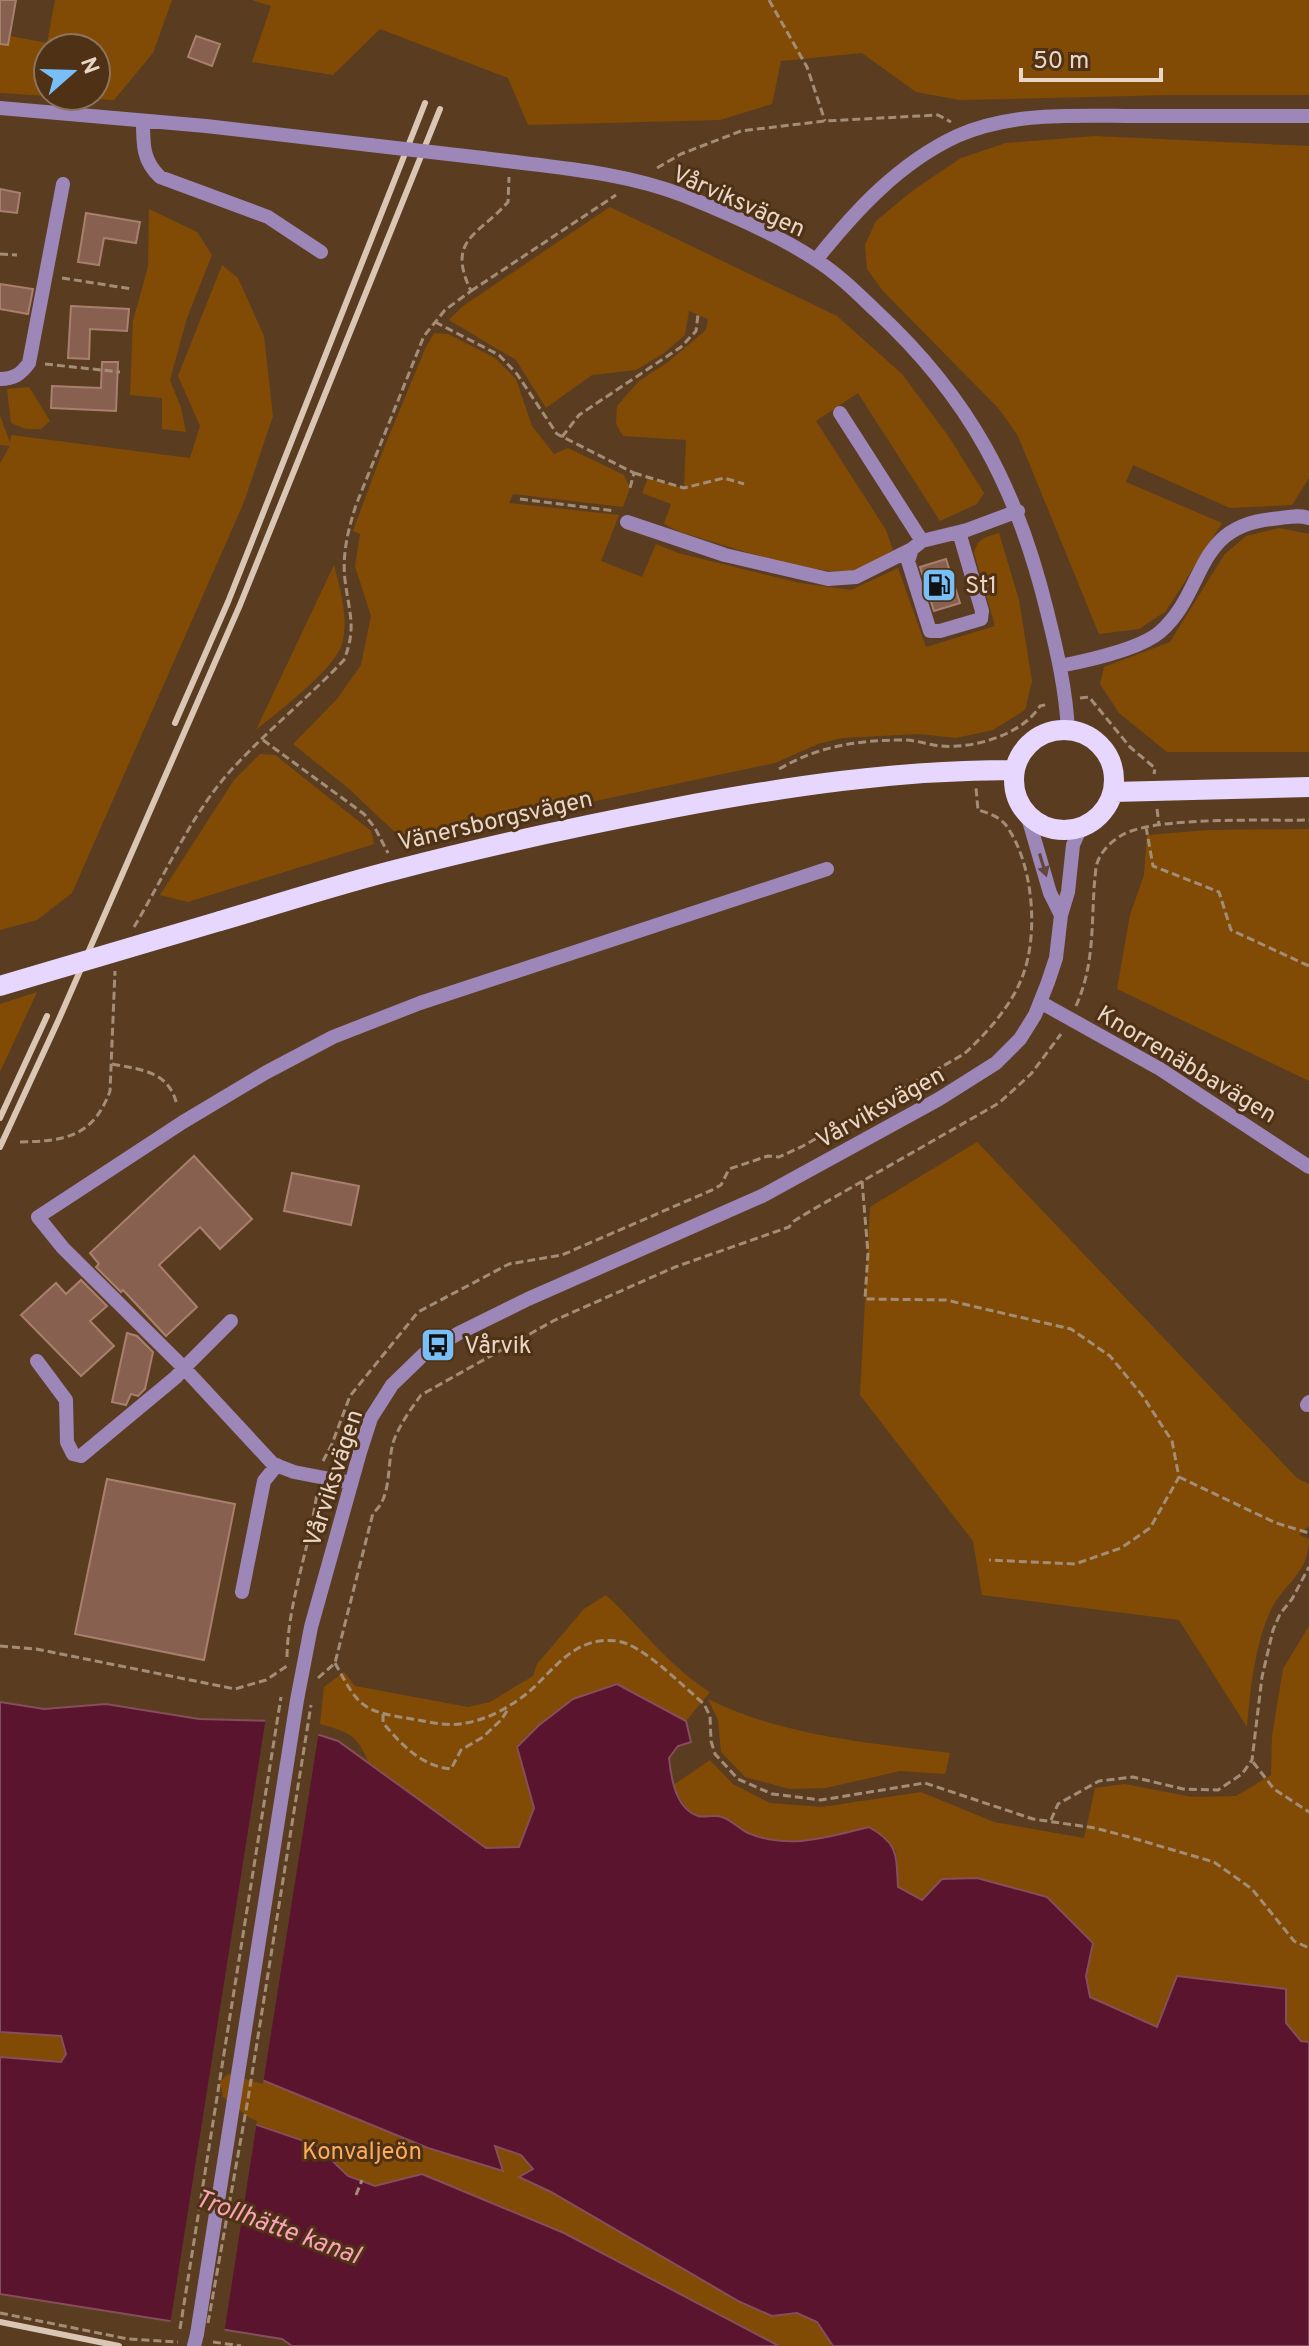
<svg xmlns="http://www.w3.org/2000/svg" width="1309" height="2346" font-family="Overpass,sans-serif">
<rect width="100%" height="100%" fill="#5a3d21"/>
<path fill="#814b05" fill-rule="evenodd" d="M55 0H172L153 53 114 100 0 93V34L47 43ZM48 48H96V96H48Z
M252 0H1309V95H1172L960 100 916 92 862 53 781 61 772 104 720 120 528 125 508 78 380 29 333 75 252 62 271 6Z
M1095 136 1309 146V478L1292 505 1230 508 1133 465 1126 482 1222 523 1166 611 1139 629 1099 634 1018 436 999 409 883 291 867 269 865 245 876 221 912 191 961 158 1006 143Z
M610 207 837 316 902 374 949 437 984 493 977 504 940 521 858 393 816 421 886 530 893 550C879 560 867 568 849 571 813 576 719 543 680 532L664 524 671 504 642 493 648 478 684 488 686 440 623 436 616 424 617 406 639 381 668 362 706 330 708 319 689 311 685 335 664 353 636 370 592 375 546 408 516 360 449 320 463 306Z
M149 209 197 232 212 255 187 318 170 380 181 408 186 432 162 429V398L130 395 133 321 148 267Z
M222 265 238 278 264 336 273 416 244 502 72 893 37 920 0 930V463L10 446 0 445V415L10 443 11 435 190 458 200 426 178 376Z
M434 333 448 334 495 358 516 379 532 426 554 454 568 448 624 475 630 488 623 507 513 494 509 503 619 515 601 561 642 577 656 544 678 553 800 583 851 590 898 568 926 647 995 626 974 553C978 538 985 537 999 533L1019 600 1032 681 1025 710 993 730 956 738 919 734 842 738 818 744 775 763 402 842 398 835 348 788 293 744 337 699 361 665 371 616 355 566 360 534 353 531 382 453 425 349Z
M29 387 50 421 41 429H26L11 423 7 389Z
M1279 528 1309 534V752H1167L1119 713 1100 684 1104 667 1170 642 1224 555 1246 536Z
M334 565C340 589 348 614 343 640 339 667 278 711 256 730Z
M260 754 275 755 371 831 374 844 188 902 160 895 234 780Z
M1309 829V1081L1117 989 1130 915 1144 875 1147 835 1208 830Z
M37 992 0 1072V1004Z
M977 1142 1297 1478 1309 1484V1526L1299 1535 1309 1539C1309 1574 1283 1584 1271 1610 1255 1642 1250 1692 1247 1727L1179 1620 982 1595 973 1541 860 1395 870 1207Z
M606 1595C641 1627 669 1667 710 1692L686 1721 617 1684 518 1748 534 1808 520 1847 486 1848 369 1764C358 1735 349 1732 320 1724L324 1687 344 1672 355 1686 468 1707 490 1702 533 1676 537 1664 584 1609Z
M1309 1626V2042L1301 2041 1286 2023 1177 1976 1157 2027 1089 1997 1086 1976 1092 1943 977 1878 942 1879 922 1900 898 1887 896 1851 869 1827 828 1837 784 1843 747 1833 721 1816H698L687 1808 672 1786 710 1760 733 1784 770 1803 822 1807 921 1792 994 1822 1084 1838 1095 1788 1125 1784 1192 1797 1236 1796 1271 1775 1272 1736 1283 1669Z
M708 1699C782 1736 869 1743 950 1753L945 1774 900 1771 826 1788 790 1789 745 1777 721 1752 718 1720Z
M0 2032 61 2036 66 2054 61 2062 0 2057Z
M227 2069 262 2080 428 2148 503 2170 495 2145 521 2155 534 2169 520 2178 551 2192 772 2316C809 2312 813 2315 833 2346H779L564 2233 422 2174 375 2186 348 2176 316 2145 248 2121 220 2099 216 2081Z"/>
<path fill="#5b142d" stroke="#854e5b" stroke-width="2" d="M617 1684 686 1721 691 1742 678 1746 669 1758C671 1777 675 1808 698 1816 705 1818 715 1814 722 1817 732 1820 739 1829 748 1833 788 1850 829 1837 869 1827 899 1844 896 1855 898 1887L922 1900 942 1879 977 1878 1047 1897 1093 1943 1086 1976 1090 1997 1157 2027 1177 1976 1286 1989V2023L1301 2041 1309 2042V2346H833L817 2322 797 2313 772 2316 740 2302 551 2192 519 2177 533 2169 521 2155 495 2146 503 2171 428 2148 262 2080 227 2069 216 2081 220 2099 248 2122 316 2145 348 2176 375 2186 422 2174 564 2233 779 2346H292L282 2339 0 2294V2057L61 2062 66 2054 61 2036 0 2032V1702L44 1709 106 1704 199 1719 276 1721 338 1741 486 1848 519 1847 534 1808 517 1747 538 1726 573 1699Z"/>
<path fill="#5a3d21" d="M266 1717H276L319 1731 263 2084 228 2074 220 2082 223 2097 250 2118 257 2121 224 2334 170 2325Z"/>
<path fill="#87604f" stroke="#a97f6e" stroke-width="2" d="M0 0H16L8 45 0 44Z
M196 36 220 44 212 66 188 57Z
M0 189 20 193 17 213 0 211Z
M86 213 140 222 136 243 104 238 99 265 78 262Z
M0 284 33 289 28 314 0 309Z
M71 306 129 309 127 331 90 329 89 359 68 358Z
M102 362H118L116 411 51 408 52 386 101 388Z
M946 559 960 603 934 611 920 567Z
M194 1156 252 1219 220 1249 200 1227 159 1265 197 1307 166 1336 123 1290 121 1292 96 1267 99 1264 90 1253Z
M292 1173 359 1186 351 1225 284 1211Z
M81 1280 107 1306 90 1321 114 1346 81 1376 21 1315 56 1283 66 1294Z
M127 1333 137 1336 153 1352 145 1389 138 1396 131 1394 126 1405 112 1402Z
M107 1479 235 1504 204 1660 75 1634Z"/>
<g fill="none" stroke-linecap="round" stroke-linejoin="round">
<path stroke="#a48d77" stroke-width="3" stroke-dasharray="8 4" stroke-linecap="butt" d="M769 0 807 67 825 121
M657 168 681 154 741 131 825 121 938 115 951 122
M0 254 17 255
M62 278 132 289
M471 291 616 195
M435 322 499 355 517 374 557 434 634 473 630 488
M45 364 120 372
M562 437 579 415 681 347 696 331 698 315
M634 473 684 488 724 478 744 484
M520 499 615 511
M1080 698 1089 697 1130 747 1155 768 1154 774
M263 740 364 814 375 828 388 853
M779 769C819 746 858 740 904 740 917 740 928 745 941 746 973 749 1022 735 1040 706L1049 704
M1157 809 1159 825
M1146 827 1153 866 1219 892 1231 930 1309 966
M134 927C166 874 191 813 234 767 269 729 309 697 344 660 357 627 349 613 345 580 342 554 348 530 356 505L424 336 445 310 471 291C446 239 478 236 508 202L509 177
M1076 1006C1097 959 1090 916 1096 868 1098 854 1110 842 1122 835 1155 816 1267 821 1309 820
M112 1064C142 1070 169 1071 177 1105
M20 1142C65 1141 93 1137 110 1091L115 971
M862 1181 868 1253 865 1299 946 1300 1071 1329 1110 1356 1142 1395 1172 1441 1179 1477 1150 1528 1121 1548 1075 1564 989 1560
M323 1461 332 1444 350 1396 418 1312 509 1264 562 1255 712 1190 721 1185 729 1169 768 1156 779 1157 803 1146 964 1054C988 1032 1012 1005 1023 975 1039 932 1033 861 1005 824 998 816 988 813 978 810L976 788
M1179 1477 1276 1523 1309 1533
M0 1646 36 1649 235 1689 266 1680 287 1666
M287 1657C288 1600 310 1548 317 1492
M335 1663C359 1707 361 1711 412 1719 430 1722 448 1727 466 1723 489 1719 514 1705 531 1690 557 1666 576 1636 617 1641 642 1644 684 1687 704 1704L710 1716 711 1741 715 1754 738 1779 772 1794 821 1800 925 1783 1033 1819 1095 1828 1129 1837 1214 1862 1252 1889 1294 1941 1309 1948
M318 1678 335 1663 373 1513C393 1497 386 1463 394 1440 400 1424 411 1409 421 1395L553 1321 675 1267 789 1227 794 1221 812 1210 999 1103 1031 1074 1061 1034
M383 1714V1723C402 1745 421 1766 451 1769L461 1750 483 1737 501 1720 509 1708
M1253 1762 1274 1789 1309 1812
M1051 1820 1058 1804 1099 1781 1133 1777 1183 1789 1218 1790 1242 1774 1252 1760 1262 1677 1273 1630 1280 1614 1292 1599 1309 1567
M356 2195 362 2180
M0 2313 128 2339 178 2342
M213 2342 241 2346"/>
<path stroke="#9c87b8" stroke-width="14" d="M0 108 206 126 370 145
M143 122C143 145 143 161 160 177L268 217 321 252
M483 158C549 167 622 171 685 196 725 212 780 236 816 260 838 274 857 293 876 311 970 398 1017 488 1047 611 1057 651 1066 690 1068 731
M816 260C855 211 899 163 957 136 1013 111 1078 116 1138 116 1195 116 1252 116 1309 116
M0 379C14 379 21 374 29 363L63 184
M840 413 922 541
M627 522 725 555 828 579 856 577 912 549
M959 532 982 611 981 619 940 631H930L908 561 912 549 922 541 967 530 1018 511
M1060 666C1086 661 1140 649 1160 632 1207 591 1193 527 1272 519 1285 518 1297 514 1309 518
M1027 814 1050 893 1061 915
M1040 1002 1160 1069 1309 1167
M231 1321 184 1368 63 1248 38 1217 183 1122 265 1073 333 1037 420 1003 827 869
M37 1361 66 1400 67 1442 73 1454 81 1456 176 1377 184 1368 273 1464 294 1472 351 1483
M1307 1405 1309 1402
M242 1592 264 1481 277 1465
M197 2334 297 1700 311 1627 360 1452 371 1418 392 1385 424 1354 459 1333 528 1299 762 1196 939 1099 996 1063 1020 1039 1035 1015 1048 982 1056 958 1061 915 1068 892 1073 845 1081 827"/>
<path stroke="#e7d7fe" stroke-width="20" d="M1014 780a50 50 0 1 1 100 0a50 50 0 1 1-100 0Z
M1113 792 1309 787
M220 921C278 904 336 885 395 870 487 846 579 826 673 808 789 786 897 770 1015 770"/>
<path stroke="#dac6b5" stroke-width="6" d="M175 723 228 602 425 103
M0 1118 47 1016
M0 1147 59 1019 240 605 440 109
M0 2322 119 2346"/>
<path stroke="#a48d77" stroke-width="3" stroke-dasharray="8 4" stroke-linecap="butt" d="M208 2323 248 2099 311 1705
M180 2329 281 1697"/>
<path stroke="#9c87b8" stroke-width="14" d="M370 145 483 158
M194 2346 197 2334"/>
<path stroke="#e7d7fe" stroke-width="20" d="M0 986 220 921"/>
</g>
<defs><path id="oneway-solid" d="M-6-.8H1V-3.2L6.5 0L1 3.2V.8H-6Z" transform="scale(2)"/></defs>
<use fill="#62473e" href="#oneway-solid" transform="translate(1043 865) rotate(73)"/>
<defs>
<g id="fuel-square" transform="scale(1.8)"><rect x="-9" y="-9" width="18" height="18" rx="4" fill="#78bff7" stroke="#4f3216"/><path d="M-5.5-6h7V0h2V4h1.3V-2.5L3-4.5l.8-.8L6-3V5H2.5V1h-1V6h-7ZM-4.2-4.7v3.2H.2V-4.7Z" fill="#111"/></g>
<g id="bus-square" transform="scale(1.8)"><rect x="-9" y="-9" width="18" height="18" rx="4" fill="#78bff7" stroke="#4f3216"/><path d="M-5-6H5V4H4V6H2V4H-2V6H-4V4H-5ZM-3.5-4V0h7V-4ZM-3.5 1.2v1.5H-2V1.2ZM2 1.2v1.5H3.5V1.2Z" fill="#111"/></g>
</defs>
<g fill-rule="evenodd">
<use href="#fuel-square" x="939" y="585"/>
<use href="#bus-square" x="438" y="1345"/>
</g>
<g text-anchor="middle" stroke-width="6" stroke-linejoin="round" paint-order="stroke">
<g font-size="24" fill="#e8d6c6" stroke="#4f3216">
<text transform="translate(739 201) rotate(24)" y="8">Vårviksvägen</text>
<text transform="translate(495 820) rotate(-13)" y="8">Vänersborgsvägen</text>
<text transform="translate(1187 1064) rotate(31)" y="8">Knorrenäbbavägen</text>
<text transform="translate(880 1107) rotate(-29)" y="8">Vårviksvägen</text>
<text transform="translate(333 1478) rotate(-72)" y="8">Vårviksvägen</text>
</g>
<g font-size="24" fill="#e8d6c6" stroke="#4f3216" text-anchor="start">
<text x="965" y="593">St1</text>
<text x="464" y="1353">Vårvik</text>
</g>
<g font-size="24" fill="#fcac5c" stroke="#4f3216">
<text x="362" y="2159">Konvaljeön</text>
</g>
<g font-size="26" font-style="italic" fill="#faa2b8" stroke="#4f3216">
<text transform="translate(278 2226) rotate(20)" y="9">Trollhätte kanal</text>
</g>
</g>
<g transform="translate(72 72) rotate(70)"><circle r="38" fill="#4f3216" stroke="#8c745c" stroke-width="2"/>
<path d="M0-6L14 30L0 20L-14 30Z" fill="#78bff7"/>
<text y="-12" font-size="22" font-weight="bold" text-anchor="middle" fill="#e8d6c6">N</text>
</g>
<path d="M1021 68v12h140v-12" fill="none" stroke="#e8d6c6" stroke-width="4"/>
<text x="1033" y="68" font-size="24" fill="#e8d6c6" stroke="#4f3216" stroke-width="6" paint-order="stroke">50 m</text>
</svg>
